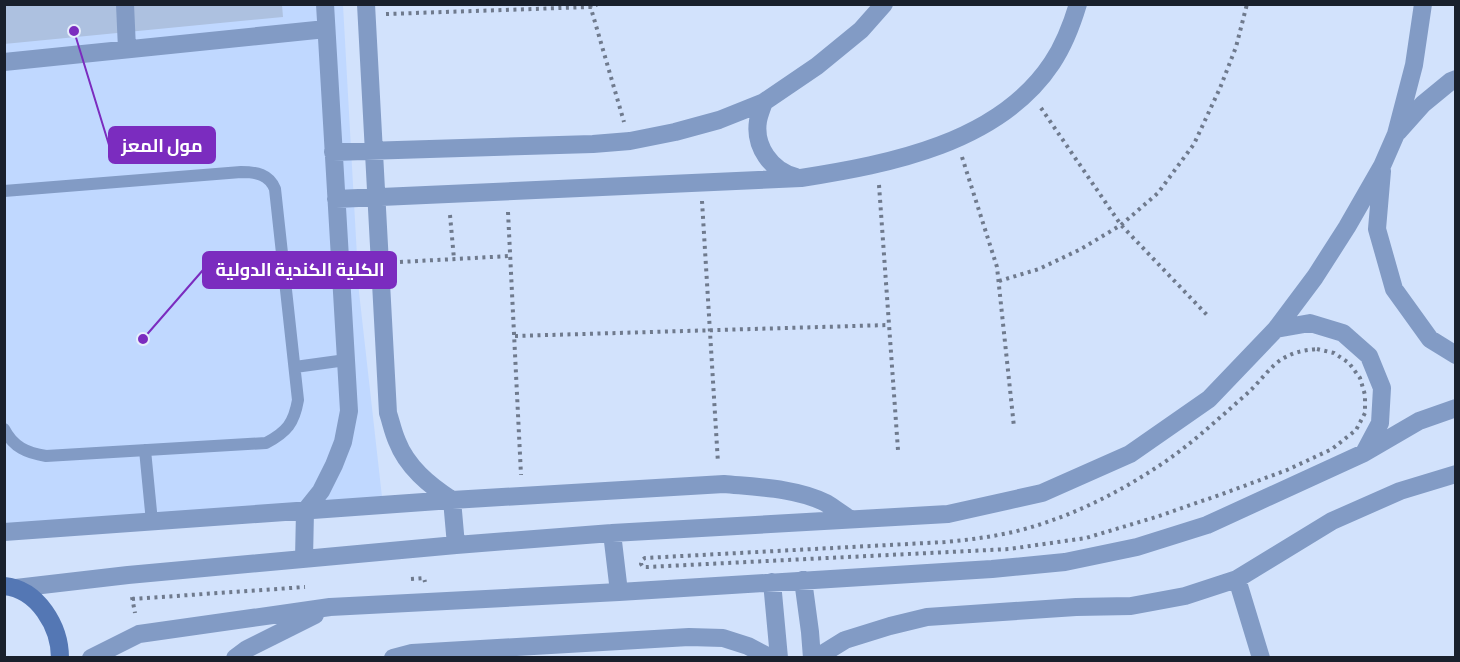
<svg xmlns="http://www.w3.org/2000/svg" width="1460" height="662" font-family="Bitter,Cairo,serif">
<rect width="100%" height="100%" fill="#d2e2fc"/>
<path fill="#c0d8ff" d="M4 5H343L359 292 382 497 5 537Z"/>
<path fill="#adc1e0" d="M4 5H282L283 17 4 44Z"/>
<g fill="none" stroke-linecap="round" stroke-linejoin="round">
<path stroke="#6f7a8d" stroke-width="4" stroke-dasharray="3 4.5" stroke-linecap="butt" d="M590 5 624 122
M386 14 591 7 598 4
M1041 108 1121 225 1207 315
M962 157 997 267 1014 427
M879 185 898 450
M702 201 718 463
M508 212 521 475
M450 215 454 259
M400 262 510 256
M999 281 1039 269 1081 249 1121 225 1158 193 1194 144 1220 88 1236 47 1247 4
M515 336 888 325
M1317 349 1334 353 1349 363 1360 378 1365 395V413L1356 430 1332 449 1287 470 1225 493 1156 517 1086 538 1009 549 647 567H643L641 564 642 560 645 558 945 542C968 540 990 537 1013 532 1063 520 1111 497 1154 469 1189 447 1219 418 1250 391 1260 381 1271 366 1282 359 1294 352 1304 350 1317 349Z
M411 579 424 578 425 582
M132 597 135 613
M132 599 305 587"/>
<path stroke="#829bc5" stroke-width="12" d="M4 191 241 172C256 172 269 174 275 189L298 400C294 423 287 432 266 443L46 456C27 453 13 447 4 429
M295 367 346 360
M145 450 152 522"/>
<path stroke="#829bc5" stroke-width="18" d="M125 4 127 49
M366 4 388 413C391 422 393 432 397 441 407 467 429 485 452 500L456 545
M4 62 326 29
M764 102C762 108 759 115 758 121 754 146 771 171 796 177
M1398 132 1423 104 1451 81 1456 79
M333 152 593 144 630 141 675 132 719 120 764 102 817 66 861 30 884 4
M1382 171 1377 229 1394 289 1430 339 1456 355
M336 199 801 178C890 164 999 143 1052 63 1064 45 1072 24 1078 4
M1276 329 1310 323 1343 333 1369 356 1382 388 1380 423 1364 453
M4 532 452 500 724 484C756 487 797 488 826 503 834 508 842 514 850 519
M612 533 619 592
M304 559 305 511 321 491 334 465 343 442 349 411 325 4
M1237 579 1261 658
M803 580 810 632 812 658
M772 582 779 658
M16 588 128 575 456 545 612 533 948 514 1042 493 1130 454 1209 399 1276 329 1315 277 1347 227 1382 166 1396 134 1414 65 1423 4
M91 658 139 634 330 607 619 592 992 569 1065 562 1137 547 1207 525 1364 453 1419 421 1456 408
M235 658 247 649 315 615
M393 658 412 653 689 637 723 638 748 646 771 658
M816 658 845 640 890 626 927 617 1076 607 1131 606 1185 596 1237 579 1332 521 1400 491 1456 474"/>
<path stroke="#5477b4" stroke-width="18" d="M4 586C38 589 60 627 60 658"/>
</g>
<path fill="none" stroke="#7b2cbf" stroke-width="2" d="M74 31L109 145M143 339L203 270"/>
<g fill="#7b2cbf" stroke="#e6eefc" stroke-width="2">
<circle cx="74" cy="31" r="6"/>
<circle cx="143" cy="339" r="6"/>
</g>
<g fill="#7b2cbf" stroke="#7b2cbf" stroke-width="2">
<rect x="109" y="127" width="106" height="36" rx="6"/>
<rect x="203" y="252" width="193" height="36" rx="6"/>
</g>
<g font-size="18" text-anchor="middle" font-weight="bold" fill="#fff">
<text x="162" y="152">مول المعز</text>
<text x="300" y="276">الكلية الكندية الدولية</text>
</g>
<rect width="1460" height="662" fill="none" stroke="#19202c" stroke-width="12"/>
</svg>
